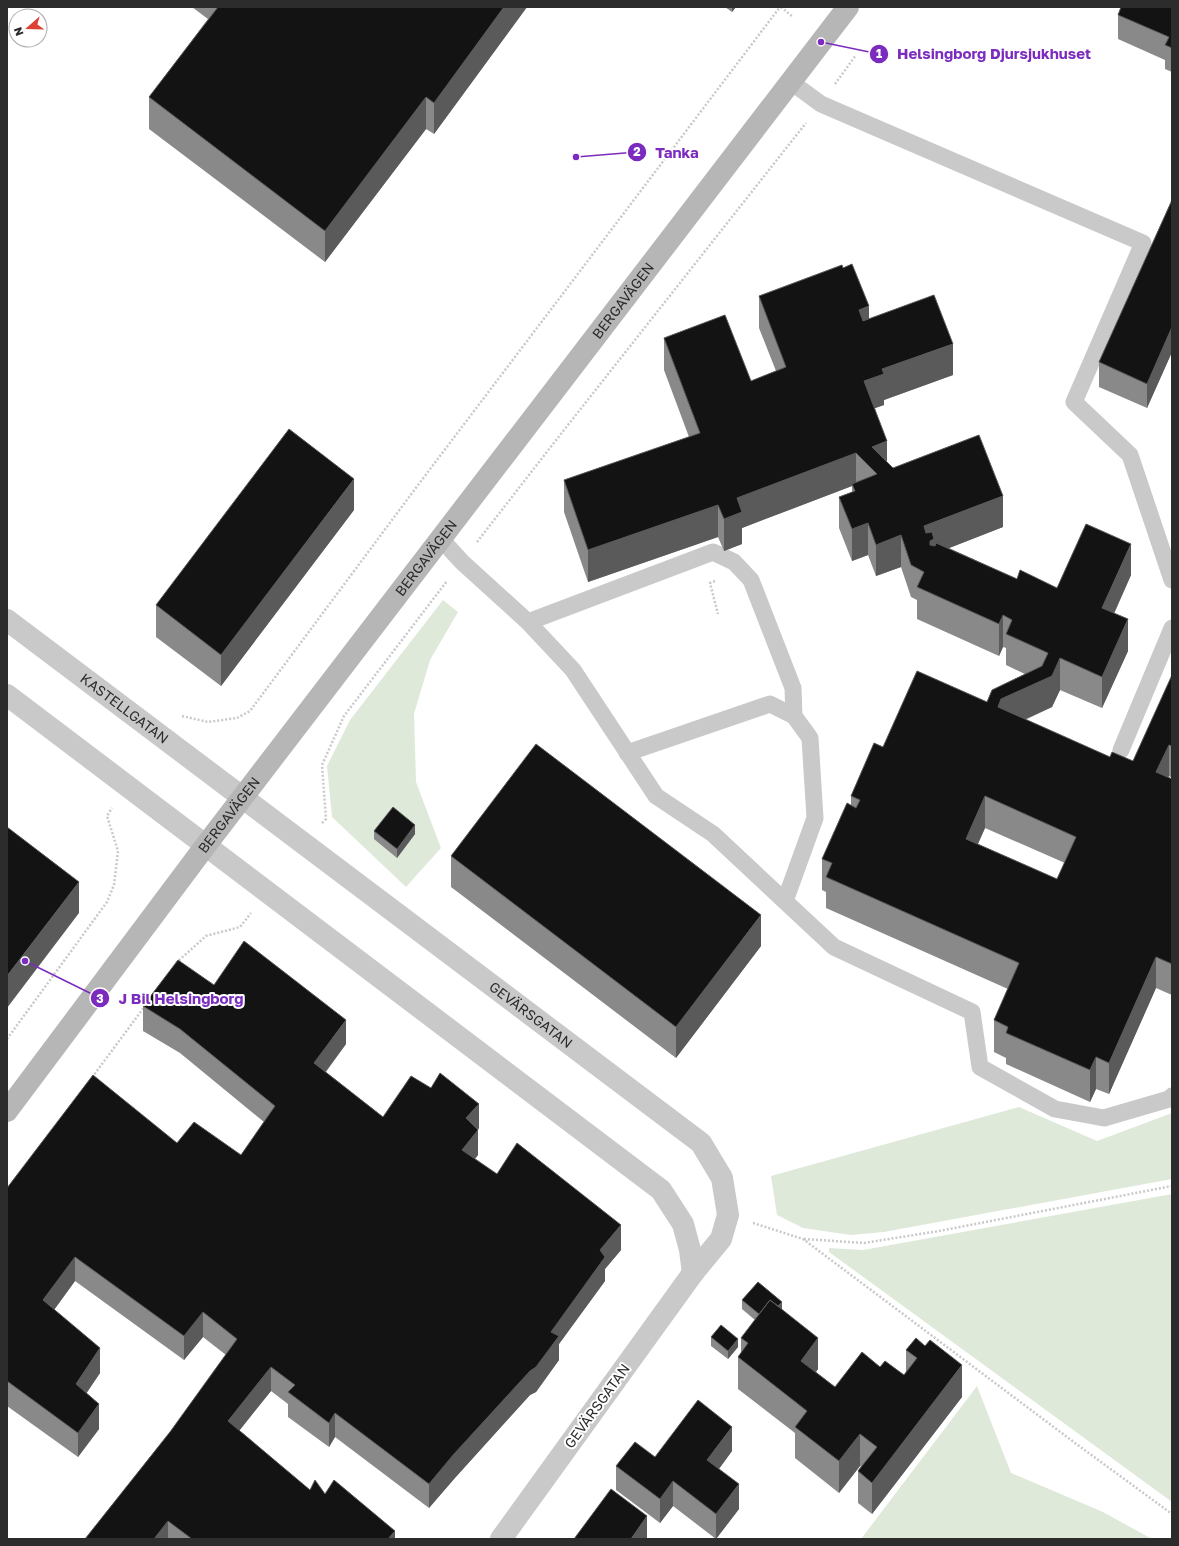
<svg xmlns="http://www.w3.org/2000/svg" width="1179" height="1546" font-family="'Golos Text',sans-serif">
<rect width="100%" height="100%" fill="#fff"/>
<path fill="#dfe9d9" d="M443 600 458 612 430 660 414 714 416 782 441 848 406 887 332 817 327 766 350 720Z
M1019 1107 1097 1141 1172 1113V1179L884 1232 851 1235 803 1228 777 1215 771 1176Z
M1172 1194V1502L829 1252V1248L863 1250Z
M977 1386 1011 1473 1103 1512 1152 1539H861Z"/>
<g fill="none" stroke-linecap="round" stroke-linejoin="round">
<path stroke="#c9c9c9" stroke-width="2.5" stroke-dasharray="2 2" stroke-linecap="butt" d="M781 7 793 17
M891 8V7
M835 84 856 55
M477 542 553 444 806 123
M715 581 710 583 718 614
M182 716 208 722 237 718 250 711 418 485 780 7
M322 823 326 819 322 765 344 716 447 581
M176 963 206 936 240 927 251 913
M7 1039 107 902 114 885 118 851 107 816 112 808
M85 1087 145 1006
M753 1223 803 1239 1075 1443 1172 1514
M804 1239 864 1243 939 1231 1172 1186"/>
<path stroke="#c9c9c9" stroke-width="17" d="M791 82 821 104 1143 243 1074 402 1130 455 1172 580
M441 539 462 562 528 622 573 670 656 796 713 834 834 947 972 1012 980 1067 1055 1109 1104 1118 1169 1099 1172 1096
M528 622 713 552 734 562 751 580 793 688 794 716
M1121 750 1172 628
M627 753 770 704 794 716 810 738 815 818 785 901"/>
<g stroke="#c9c9c9" stroke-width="22">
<path id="s1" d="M7 620 701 1143 722 1178 728 1215 721 1239 693 1273 501 1539"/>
<path d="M7 695 661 1190 683 1224 690 1250 693 1273"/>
</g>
<path stroke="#b6b6b6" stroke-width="22" id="s2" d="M7 1111 206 845 848 7"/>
</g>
<path fill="#898989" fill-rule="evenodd" d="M192 7H527L434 134 426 129 325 262 149 129V97L208 19Z
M725 7H736L732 12Z
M1172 7V72L1165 69V60L1118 39V15Z
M1172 200V352L1147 408 1099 387V362Z
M843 268 869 319 953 375 884 400V405L875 408 887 462 893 468 1003 527 949 548 1017 579 1057 588 1131 575 1114 614 1128 651 1102 708 1060 690 1052 707 1025 720 1110 757 1133 761 1172 675V778L1169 776 1168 777 1172 779V995L1156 988 1109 1094 1096 1089 1090 1102 1006 1064V1058L994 1052V1020L1008 989 826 908V892L822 890V859L851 805V796L883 747 987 702 1025 674 1006 665V648L1003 647 999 656 917 619V600L911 597 901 567 876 576 868 555 852 561 839 528V497L852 492V486L742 528V544L724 551 718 537 588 582 564 512V480L689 437 664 370V338L751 381 776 371 759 328V296ZM985 828 1065 863 1057 879 978 844Z
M354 510 221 686 156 637V605Z
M374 831 415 834 397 858 374 839Z
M451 856 761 946 676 1058 451 887Z
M214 985 346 1044 326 1072 383 1117 479 1128 478 1130V1155L475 1159 497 1174 621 1250 605 1269V1281L559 1344V1360L536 1392 530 1395 454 1479 429 1508 335 1437 329 1447 288 1417V1404L271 1391 239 1430 310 1490 325 1494 395 1539H85L170 1432 226 1355 203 1337 184 1360 75 1281 54 1310 100 1373 86 1393 99 1429 78 1457 7 1406V1188L177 1143 241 1155 264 1122 180 1053 143 1031V1006Z
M742 1300 782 1309 818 1369 816 1372 835 1387 880 1367 904 1375 906 1372V1350L916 1338 962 1397 872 1514 858 1503V1471L861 1466H860L839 1493 795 1458V1433L738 1389V1357L741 1353V1338L755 1320 742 1309Z
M711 1337 738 1347 728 1359 711 1346Z
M732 1451 719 1469 739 1509 716 1539 673 1506 660 1523 616 1490V1466L655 1457Z"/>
<path fill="#5a5a5a" d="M504 7H527L434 134V103Z
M732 7H736L732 12Z
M426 97V129L325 262V231Z
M869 306V338L859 310Z
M1172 327V352L1147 408V384Z
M953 344V375L884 400V405L864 412V381L882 369Z
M887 441V473L872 447Z
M856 453V484H852V486L742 528V544L724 551V519L737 498Z
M354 479V510L221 686V655Z
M1003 496V527L934 554V571L924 526Z
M718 505V537L588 582V550Z
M868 523V555L852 561V529Z
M901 535V567L876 576V545Z
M1131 544V575L1102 640V608Z
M1003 615V647L999 656V624Z
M1128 619V651L1102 708V677Z
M1060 658V690L1052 707 1001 730 998 707 1001 699Z
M1169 745V776L1156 803V772Z
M985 796V828L966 870V839Z
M415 825V834L397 858V849Z
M79 882V913L7 1008V976Z
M761 915V946L676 1058V1027Z
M1156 957V988L1109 1094V1063Z
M346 1020V1044L314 1087V1063Z
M1096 1057V1089L1090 1102V1070Z
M479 1104V1128L466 1142V1118Z
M478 1130V1155L462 1174V1150Z
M621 1225V1250L605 1269V1281L559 1344V1360L536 1392 530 1395 454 1479 429 1508V1484L551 1332 600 1250Z
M75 1257V1281L43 1325V1300Z
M782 1302V1311L766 1321Z
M203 1312V1337L184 1360V1336Z
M818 1338V1369L801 1392V1361Z
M738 1339V1347L728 1359V1351Z
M100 1348V1373L76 1409V1384Z
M962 1365V1397L872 1514V1483Z
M271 1367V1391L228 1445V1421Z
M99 1404V1429L78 1457V1433Z
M335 1413V1437L329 1447V1423Z
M732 1427V1451L707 1485V1460Z
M860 1434V1466L839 1493V1461Z
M673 1481V1506L660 1523V1499Z
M739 1484V1509L716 1539V1514Z
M647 1516V1539H631Z
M168 1521V1539H154Z
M395 1531V1539H388Z"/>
<path fill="#131313" stroke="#5a5a5a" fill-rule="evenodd" d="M218 7H504L434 103 426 97 325 231 149 97Z
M1121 7H1172V48L1165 45 1169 37 1118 15Z
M1172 200V327L1147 384 1099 362Z
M852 264 869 306 859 310 863 321 934 295 953 344 882 369 884 374 864 381 887 441 872 447 893 468 979 435 1003 496 924 526 926 533 932 532 934 539 930 541V545L935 546 936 543 1017 579 1020 570 1057 588 1086 524 1131 544 1102 608 1128 619 1102 677 1060 658 1052 676 1001 699 998 707 1110 757 1112 752 1133 761 1172 675V746L1169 745 1156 772 1172 779V964L1156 957 1109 1063 1096 1057 1090 1070 1006 1033 1008 1027 994 1020 1019 963 826 877 832 863 822 859 847 803 856 808 860 800 851 796 874 743 883 747 917 671 987 702 992 690 1042 666 1048 653 1006 634 1012 620 1003 615 999 624 917 587 924 572 911 565 901 535 876 545 868 523 852 529 839 497 855 491 852 484 877 474 856 453 737 498 742 512 724 519 718 505 588 550 564 480 700 433 664 338 725 315 751 381 786 367 759 296 842 265 843 268ZM985 796 1076 837 1057 879 966 839Z
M289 429 354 479 221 655 156 605Z
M536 744 761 915 676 1027 451 856Z
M393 807 415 825 397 849 374 831Z
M7 827 79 882 7 976Z
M244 941 346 1020 314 1063 383 1117 411 1076 431 1088 440 1073 479 1104 466 1118 478 1130 462 1150 497 1174 517 1143 621 1225 600 1250 605 1257 551 1332 559 1336 536 1367 530 1371 454 1454 429 1484 335 1413 329 1423 288 1392 295 1385 271 1367 228 1421 310 1490 315 1480 325 1494 334 1480 395 1531 388 1539H192L168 1521 154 1539H85L170 1432 237 1339 203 1312 184 1336 75 1257 43 1300 100 1348 76 1384 99 1404 78 1433 7 1381V1188L93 1075 177 1143 194 1122 241 1155 275 1106 180 1029 143 1006 178 960 214 985Z
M758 1282 782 1302 778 1306 770 1300 759 1314 742 1300Z
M770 1300 818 1338 801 1361 835 1387 862 1352 880 1367 885 1361 904 1375 917 1358 906 1350 916 1338 925 1346 930 1340 962 1365 872 1483 858 1471 877 1447 860 1434 839 1461 795 1427 807 1411 738 1357 748 1343 741 1338Z
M721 1325 738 1339 728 1351 711 1337Z
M698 1400 732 1427 707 1460 739 1484 716 1514 673 1481 660 1499 616 1466 635 1442 655 1457Z
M611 1489 647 1516 631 1539H574Z"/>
<g text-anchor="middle" stroke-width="4" stroke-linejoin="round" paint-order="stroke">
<g font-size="14" fill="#2c2c2c" stroke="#fff">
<text dy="5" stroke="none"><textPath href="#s2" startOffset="1018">BERGAVÄGEN</textPath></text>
<text dy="5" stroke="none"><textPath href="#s2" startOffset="694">BERGAVÄGEN</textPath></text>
<text dy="5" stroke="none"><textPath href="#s1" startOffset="147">KASTELLGATAN</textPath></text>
<text dy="5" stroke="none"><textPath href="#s2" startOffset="370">BERGAVÄGEN</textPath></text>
<text dy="5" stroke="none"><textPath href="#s1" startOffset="656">GEVÄRSGATAN</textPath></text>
<text transform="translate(597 1406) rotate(-54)" y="5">GEVÄRSGATAN</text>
</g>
</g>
<path fill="none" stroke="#7b2cbf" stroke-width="1.5" d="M821 42L879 54M576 157L637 152M25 961L100 998"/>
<g fill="#7b2cbf" stroke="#fff" stroke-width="1.5">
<circle cx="821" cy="42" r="4"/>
<circle cx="576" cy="157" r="4"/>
<circle cx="25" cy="961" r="4"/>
<circle cx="879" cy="54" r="10"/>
<circle cx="637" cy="152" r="10"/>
<circle cx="100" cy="998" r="10"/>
</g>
<g font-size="12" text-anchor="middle" font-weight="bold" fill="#fff">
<text x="879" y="58">1</text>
<text x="637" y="156">2</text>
<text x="100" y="1003">3</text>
</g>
<g font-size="15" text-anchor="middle" font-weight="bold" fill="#7b2cbf" stroke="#fff" stroke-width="4" stroke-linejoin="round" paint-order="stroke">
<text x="994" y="59">Helsingborg Djursjukhuset</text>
<text x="677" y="158">Tanka</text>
<text x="181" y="1004">J Bil Helsingborg</text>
</g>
<rect width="1179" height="1546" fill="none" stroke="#2c2c2c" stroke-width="16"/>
<g transform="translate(28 28) rotate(250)"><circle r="19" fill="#ffffff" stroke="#ababab"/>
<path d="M0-3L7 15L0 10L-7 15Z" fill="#dd4134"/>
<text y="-6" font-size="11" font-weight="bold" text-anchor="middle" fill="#2c2c2c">N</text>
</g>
</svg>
